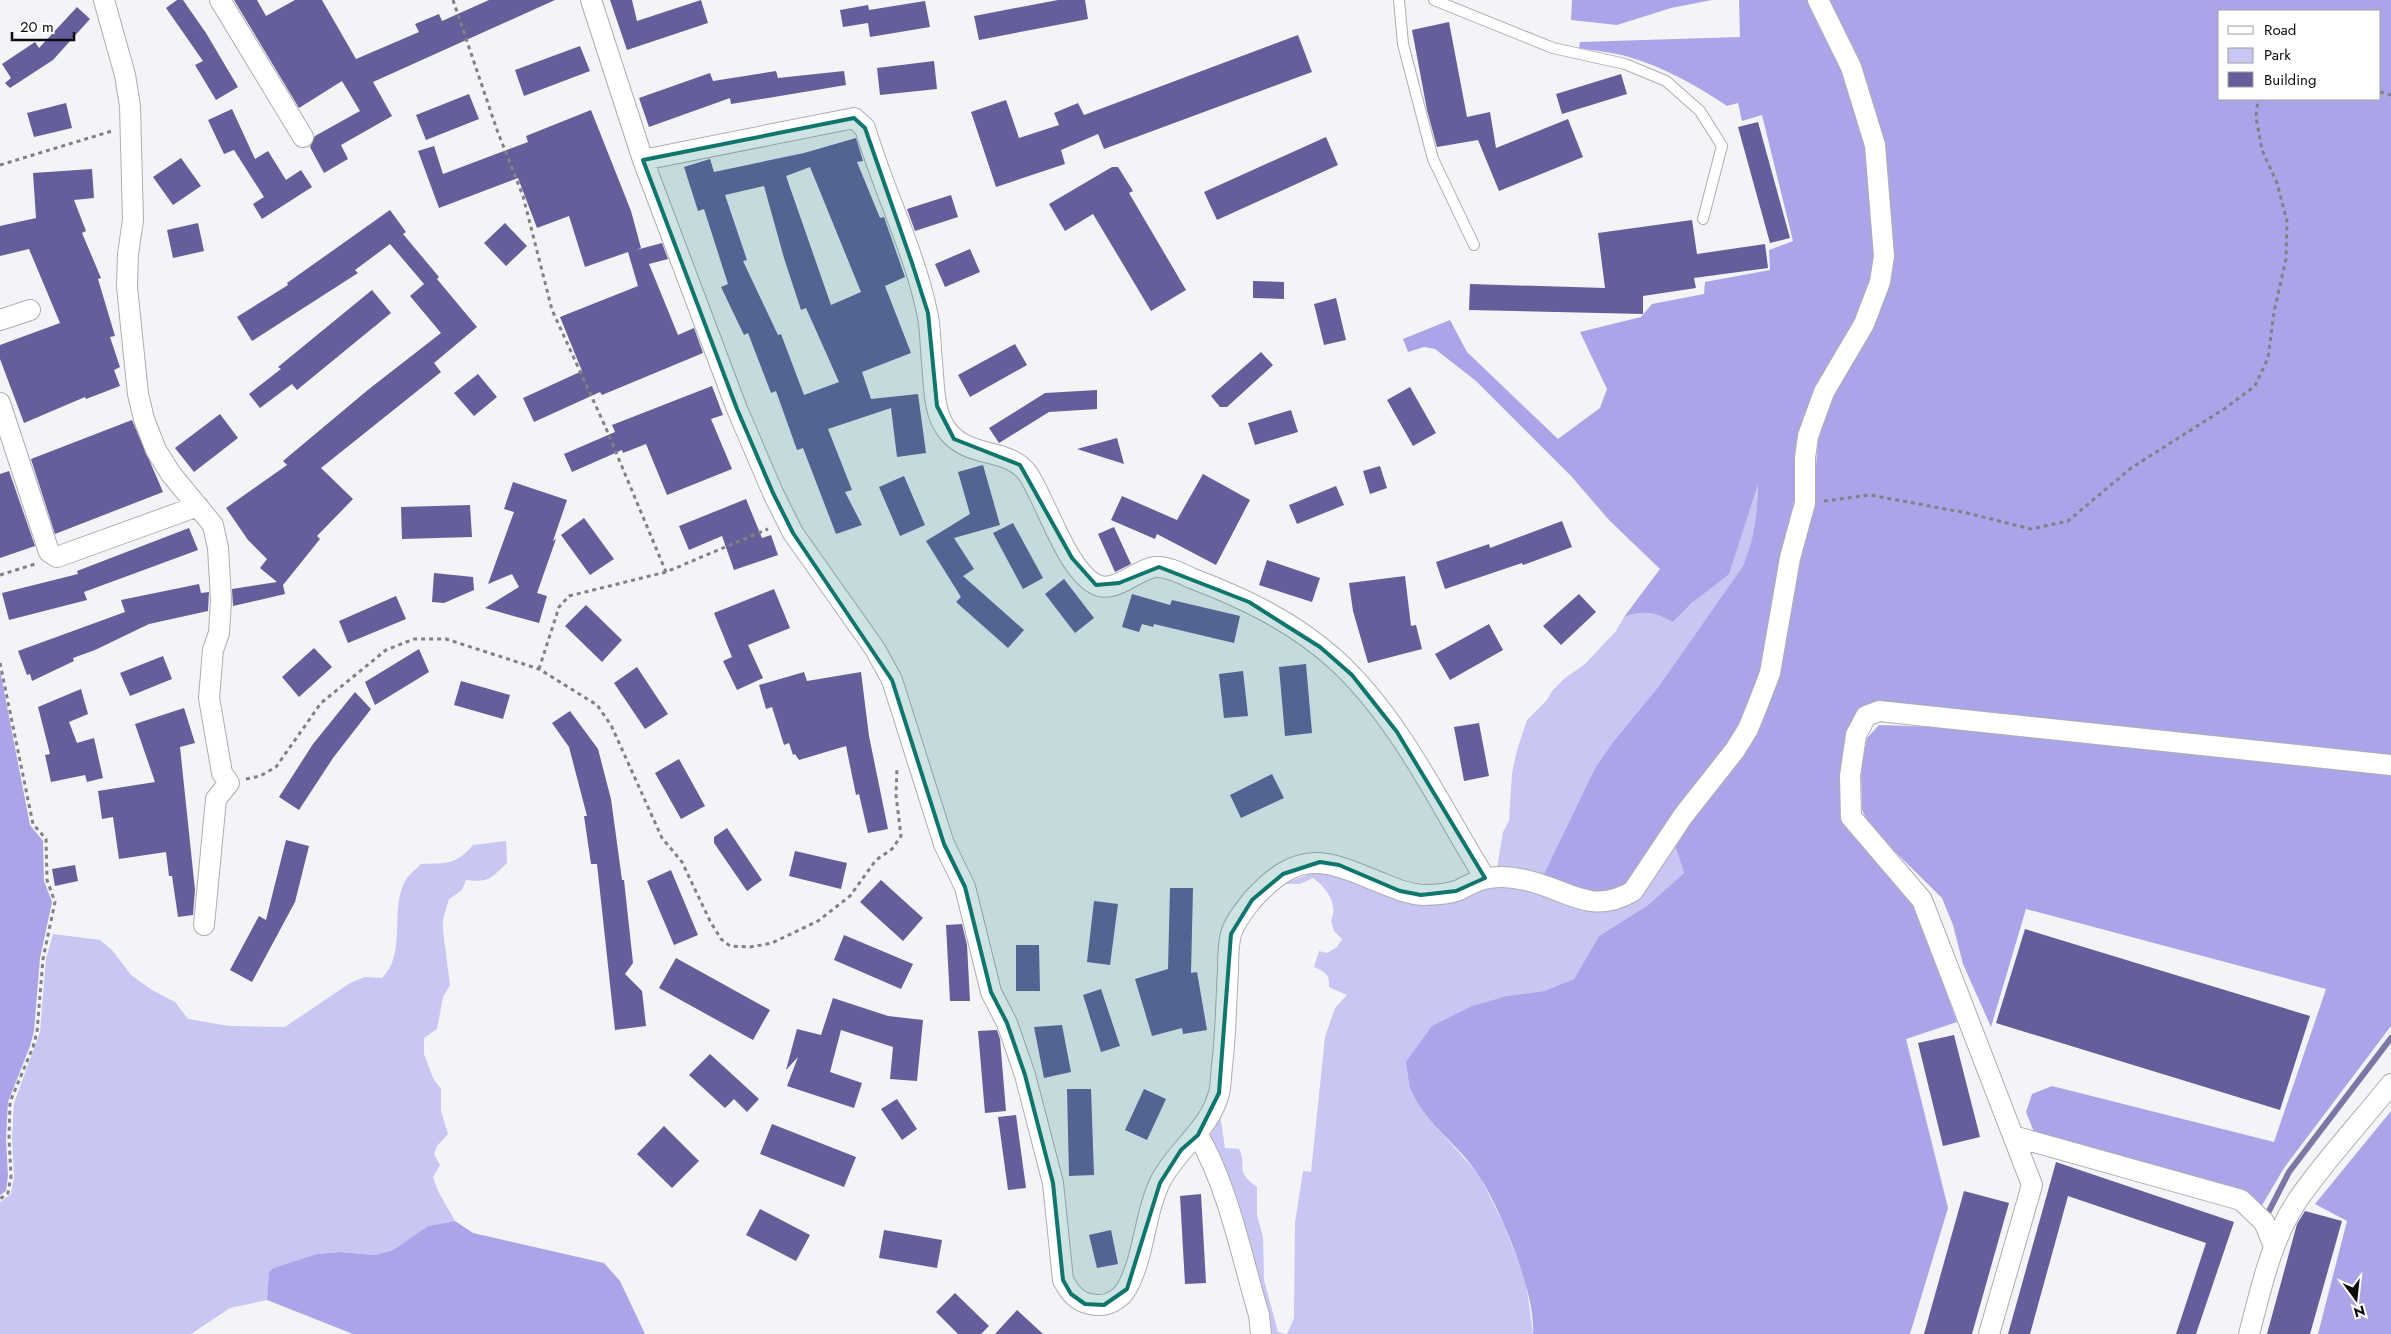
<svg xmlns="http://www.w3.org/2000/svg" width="2391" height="1334" font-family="Jost,sans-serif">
<rect width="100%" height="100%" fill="#f3f3f8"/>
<path fill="#c8c6f3" d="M1758 481C1757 513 1756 537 1743 566L1659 686 1613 742 1595 768 1542 878 1497 868 1503 832 1509 821 1512 773 1517 750 1527 720 1547 700 1552 691 1565 678 1585 664 1616 631 1624 617C1645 610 1653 612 1673 622L1693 602Z
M1673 840 1684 873 1648 905 1599 936 1574 979 1544 991 1508 996 1472 1006 1437 1128 1479 1175 1505 1227 1526 1282 1533 1334H1287L1294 1318 1295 1223 1303 1171 1311 1172 1325 1037 1335 1008 1347 995 1329 987C1330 974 1325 972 1314 967L1319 951 1327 953 1337 947 1342 939 1334 931 1331 920C1339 905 1326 887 1313 878L1300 884H1283L1315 872 1332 873 1380 892 1488 882 1522 885Z
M506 841 507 863C491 878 489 883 466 880L462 890 449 899 443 919V931L450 985 443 997 437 1029 424 1038V1054L433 1078 441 1089V1111L448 1134 437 1146 434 1154 440 1165 433 1177 438 1191 455 1221 428 1226 393 1250 375 1255 340 1252 317 1254 269 1273 267 1300 230 1308 191 1334H0V1202L11 1194 14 1176 12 1139 14 1103 40 1032 46 959 53 934 100 940 112 950 131 975 152 990 175 1002 188 1019 229 1026 285 1027 350 983 365 977 382 978C408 953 388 906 407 878 411 873 417 868 421 864 447 863 456 865 473 845Z
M1220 1115 1225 1148 1239 1149C1248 1166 1233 1170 1257 1187V1215L1263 1237 1264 1280 1278 1332 1285 1334H1266L1209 1137Z"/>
<path fill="#aaa5e8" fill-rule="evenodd" d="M1572 0H1712L1671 8 1617 25 1571 20Z
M1739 0H1812L1844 69 1867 144 1876 262 1866 304 1814 395 1803 418 1797 438 1795 506 1783 543 1766 653 1760 673 1741 722 1730 742 1628 886 1602 896 1542 878 1595 768 1613 742 1659 686 1743 566C1755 538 1757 514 1758 484L1729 574 1693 602 1673 622C1653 612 1645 610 1624 617L1660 569 1609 520 1571 476 1476 381 1435 349 1424 347 1408 352 1403 339 1450 320 1467 352 1558 439 1600 408 1607 389 1580 332 1641 317 1652 304 1704 294 1705 282 1770 270 1769 250 1793 241 1762 115 1742 121 1738 103 1727 106C1697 86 1664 67 1629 57 1613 52 1595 51 1579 48L1580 42 1740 37Z
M1826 0H2391V759L1859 710 1843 821 1915 906 1957 1022 1906 1039 1948 1208 1910 1334H1533C1536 1294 1501 1210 1479 1176 1460 1146 1427 1125 1412 1092 1408 1084 1408 1071 1406 1062L1432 1026 1472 1006 1507 996 1544 991 1574 979 1599 936 1648 905 1684 873 1673 840 1739 753 1815 477 1818 441 1824 420 1839 385 1892 234 1888 172 1883 144ZM2220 11H2380V99H2220Z
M0 670 30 825 43 841 44 881 52 902 40 958 34 1031 30 1046 8 1102 6 1139 8 1176 6 1191 0 1195Z
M1879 725 1936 727 2391 773V1026L2284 1168 2258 1212 2034 1132 2026 1112 2032 1094 2052 1086 2274 1142 2326 989 2026 909 1991 1027 1963 964 1953 925 1942 898 1871 828 1862 810 1861 769 1867 738Z
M2391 1111V1334H2318L2347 1221 2315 1204Z
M455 1221 473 1233 604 1263 620 1281 645 1334H353L267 1300 269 1272 274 1268 317 1254 340 1252 375 1255 393 1250 428 1226Z"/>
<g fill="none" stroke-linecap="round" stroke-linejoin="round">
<path stroke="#7b78a7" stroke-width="6" d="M2268 1213 2289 1172 2391 1038"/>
</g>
<path fill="#645e9b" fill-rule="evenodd" d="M177 0H183L206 33 238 87 216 100 195 65 203 61 166 8Z
M234 0H257L266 16 295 0H322L356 59 419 32 415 24 439 14 442 21 489 0H555L373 82 392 116 341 145 348 159 324 173 310 147 315 136 360 111 342 81 299 108Z
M610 0H632L637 21 701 0 708 23 627 50Z
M1058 0H1085L1088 19 979 40 974 16Z
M925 1 930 27 870 37 868 23 843 27 840 10 868 5 869 10Z
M77 7 90 19 53 60 10 88 5 83 11 78 2 64 35 42 39 48Z
M1449 22 1467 117 1490 112 1496 148 1568 119 1583 157 1499 191 1478 140 1437 147 1427 110 1412 30Z
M1298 35 1312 72 1104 149 1098 134 1061 150 1065 164 996 187 971 112 1006 100 1019 138 1059 125 1054 113 1078 103 1084 115Z
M580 46 590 71 524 96 515 70Z
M934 61 937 89 880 95 877 68Z
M776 71 778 78 844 71 846 85 731 104 730 98 649 127 639 98 710 73 713 81Z
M1621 74 1627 94 1562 114 1556 94Z
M469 94 479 119 426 140 416 115Z
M66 103 72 128 34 137 27 113Z
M232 109 255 159 268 151 286 180 301 170 312 187 262 219 253 204 264 197 234 150 224 154 208 120Z
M591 110 631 211 641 248 636 250 662 243 668 259 649 264 678 335 694 328 703 353 602 395 600 392 534 422 523 398 582 371 560 317 638 286 628 252 585 267 569 216 537 228 518 178 439 208 418 151 434 146 443 174 528 142 526 136Z
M1758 122 1790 238 1770 243 1738 127Z
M1326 137 1338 165 1217 220 1204 192Z
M856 138 863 161 857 162 880 218 884 217 905 277 885 286 911 353 862 372 871 399 918 394 926 453 897 457 891 408 828 429 852 490 845 492 862 525 836 534 803 448 797 450 776 391 771 393 748 333 744 335 721 287 728 284 704 209 698 211 684 167 710 159 714 172 804 153ZM810 167 861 292 831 305 786 176ZM764 186 784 258 801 310 806 308 839 382 804 395 781 334 778 335 743 261 747 260 725 195Z
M181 158 201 186 173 205 153 177Z
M1112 167H1118L1133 191 1129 193 1186 290 1151 311 1093 214 1065 231 1049 204Z
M92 169 94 198 74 200 86 231 82 233 101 278 98 279 115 336 110 337 120 367 114 370 120 386 86 399 85 397 24 423 0 359V345L60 323 29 249 0 256V226L36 218 33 173Z
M951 195 958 217 915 231 907 209Z
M390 210 406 232 403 234 439 277 437 279 477 327 434 363 441 372 321 468 353 499 317 536 320 539 283 585 285 594 233 606 232 589 277 582 260 568 267 559 248 540 226 508 287 465 283 461 369 389 441 333 410 296 424 284 390 244 355 270 358 273 252 341 237 317 288 285 287 283Z
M1692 220 1697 254 1765 244 1768 268 1694 278 1696 288 1643 296V314L1469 310 1470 284 1605 288 1598 233Z
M198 223 204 251 173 258 167 230Z
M505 223 527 246 506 266 484 243Z
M970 249 980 272 945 287 935 264Z
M1253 281 1284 282V299L1253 298Z
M372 290 391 313 297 390 292 384 260 408 249 394 281 369 278 367Z
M1336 298 1346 340 1324 345 1314 304Z
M1015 344 1027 365 970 397 958 375Z
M1261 352 1273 365 1227 407H1220L1211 396Z
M478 374 497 397 474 416 454 393Z
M712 386 723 415 711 419 732 469 667 495 646 444 623 453 622 450 572 472 564 454 615 432 612 425Z
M1410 387 1436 433 1413 446 1387 400Z
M1097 390V409L1049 412 999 443 989 428 1045 393Z
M1291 410 1298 432 1255 445 1248 423Z
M220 414 238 438 194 472 175 448Z
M132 420 163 492 55 534 31 459Z
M1117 438 1124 464 1077 449Z
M983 465 1000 525 954 538 974 569 963 576 1024 630 1008 648 956 602 961 597 926 541 970 514 958 472Z
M1380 466 1387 488 1370 494 1363 471Z
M8 468 35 546 0 558V474L9 471Z
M1203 474 1250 500 1216 565 1157 534 1155 539 1111 520 1122 496 1177 520Z
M904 476 925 525 900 536 879 487Z
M513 482 567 500 553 541 556 539 537 593 547 596 539 623 485 608 519 587 512 574 488 584 514 512 504 509Z
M1336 486 1344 505 1297 524 1289 505Z
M746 499 762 538 771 535 778 555 734 570 722 536 689 550 679 526Z
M470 505 472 537 402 539 401 507Z
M584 518 614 559 590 575 561 535Z
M1562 521 1572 547 1523 565 1522 563 1445 589 1436 562 1489 544 1490 548Z
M1013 523 1043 578 1023 589 993 533Z
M1114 527 1131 564 1115 572 1098 534Z
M189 528 198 550 84 592 87 600 9 620 2 593 78 574 77 571Z
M1267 560 1320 578 1312 602 1259 585Z
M434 573 473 577 474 590 444 603 432 602Z
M1405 576 1411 626 1416 625 1422 649 1368 663 1353 611 1349 583Z
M1064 579 1094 618 1075 633 1045 594Z
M199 584 201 593 209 592 208 611 149 624 95 650 73 658 74 661 32 681 30 674 27 675 18 651 125 612 121 600Z
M774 589 790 628 748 645 763 678 737 690 723 661 732 657 714 613Z
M1132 594 1170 605 1172 600 1240 616 1234 643 1154 624 1153 627 1142 624 1139 632 1122 627Z
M1579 594 1596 612 1561 645 1543 626Z
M396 596 406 619 348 643 339 621Z
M586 605 622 640 602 662 565 626Z
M1489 624 1503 650 1450 680 1435 654Z
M314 648 332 667 299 697 282 677Z
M419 649 429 672 375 705 365 682Z
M163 656 172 679 130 696 120 673Z
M1306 664 1312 733 1285 736 1279 667Z
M637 667 668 714 645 729 614 683Z
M1243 671 1248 716 1224 718 1219 674Z
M804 672 807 681 861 672 869 736 888 829 868 833 859 794 856 795 846 746 799 760 795 754 793 755 789 743 784 745 772 707 766 709 759 685Z
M461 681 510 695 503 719 454 705Z
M81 689 88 714 69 722 77 743 94 738 103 778 87 782 85 775 51 782 45 755 50 754 38 707Z
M355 692 371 709 333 758 299 810 279 797 313 744Z
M184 708 195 743 180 747 195 890 193 915 178 917 172 876H169L166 852 119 859 113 817 102 819 98 791 155 782 135 724Z
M570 711 598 749 611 799 622 880H624L633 963 625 974 642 991 646 1026 615 1030 597 864H591L584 816H587L569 747 552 723Z
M1479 723 1489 776 1464 781 1454 727Z
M679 759 705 806 681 819 655 773Z
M1272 774 1284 798 1241 818 1230 795Z
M727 828 762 880 747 891 714 843V837Z
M286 840 309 846 295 902 252 982 230 970 259 916 266 920Z
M795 851 847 863 841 889 789 876Z
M75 865 78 881 55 886 52 869Z
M671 870 698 935 674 945 647 881Z
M881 880 923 918 903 941 860 902Z
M1170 888H1193L1191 973 1197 972 1207 1030 1183 1034 1182 1028 1152 1036 1135 979 1168 969Z
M1094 901 1118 904 1110 965 1087 962Z
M962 924 967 945 970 1001H950L946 925Z
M2025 929 2310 1016 2280 1110 1996 1023Z
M844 935 913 964 901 989 834 960Z
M1016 945H1039L1040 991H1016Z
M676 958 770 1010 753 1040 659 988Z
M1101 989 1120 1046 1101 1052 1083 995Z
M833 998 888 1016 923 1020 917 1081 890 1079 893 1047 841 1030 830 1072 862 1083 854 1108 787 1086 798 1057 786 1070 797 1029 821 1035Z
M1062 1025 1071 1072 1044 1078 1034 1027Z
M997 1030 1000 1039 1006 1111 985 1113 978 1031Z
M1954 1035 1980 1137 1943 1146 1918 1043Z
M710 1054 759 1099 747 1112 734 1099 725 1108 689 1075Z
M1067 1089H1091L1094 1175 1069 1176Z
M1144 1089 1166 1099 1147 1140 1125 1130Z
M897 1099 917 1129 902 1140 881 1109Z
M1016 1115 1026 1188 1008 1190 998 1117Z
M772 1124 856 1157 844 1187 760 1154Z
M664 1126 699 1161 672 1188 637 1154Z
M2056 1162 2234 1222 2196 1334H2176L2206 1243 2068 1196 2030 1334H2008Z
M1964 1191 2009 1203 1972 1334H1924Z
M1201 1194 1206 1283 1185 1284 1180 1196Z
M760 1209 810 1235 796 1261 746 1235Z
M2305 1211 2342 1221 2310 1334H2267L2297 1224Z
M884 1230 942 1240 937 1268 879 1258Z
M1111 1230 1118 1264 1097 1268 1089 1235Z
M955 1293 989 1326 981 1334H958L936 1312Z
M1017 1310 1043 1334H995Z"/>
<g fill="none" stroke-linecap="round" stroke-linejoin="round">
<g stroke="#adadb2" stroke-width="12">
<path id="lane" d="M1399 0 1403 44 1433 159 1474 245
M1434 0 1553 48 1625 64 1666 81 1700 111 1722 146 1703 219"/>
</g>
<g stroke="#adadb2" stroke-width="22">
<path id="street" d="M104 0 125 75 130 106 133 220 128 254 127 287 138 394 144 419 156 450 171 474 213 525 218 548 221 600 219 633 213 650 209 698 222 773 229 783 216 799 204 925
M220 0 303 137
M591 0 643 160 737 409 773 493 793 533 875 649 892 680 944 844 965 887 991 992 1007 1023 1025 1075 1053 1183 1063 1280C1071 1295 1079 1304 1097 1305 1108 1306 1121 1299 1127 1288 1145 1255 1144 1214 1161 1180 1178 1148 1210 1129 1219 1093 1221 1085 1221 1075 1222 1066 1226 1034 1226 1002 1228 970 1228 958 1228 945 1231 934 1235 921 1245 909 1253 899 1299 849 1324 859 1379 882 1394 888 1407 894 1423 895 1434 895 1449 894 1459 890 1467 886 1475 881 1484 879 1497 876 1512 877 1525 880 1566 888 1590 917 1633 891L1683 816 1735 750 1748 729 1759 702 1770 673 1790 558 1805 503V458L1808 436 1824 392 1864 324 1880 282 1884 256 1875 145 1851 67 1818 0
M643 160 854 118 865 128C883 189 914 250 927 312 931 328 930 345 932 361 934 382 933 411 946 429 968 460 1008 446 1028 474 1046 501 1066 568 1095 584 1114 595 1137 569 1155 567 1167 566 1181 573 1191 578 1244 598 1294 622 1336 660 1401 720 1439 804 1485 878
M0 320 30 310
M0 403 49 552 57 557 198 506
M1198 1135C1229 1189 1241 1255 1259 1315L1261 1334
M2013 1136 2241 1200 2264 1222 2274 1246
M1989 1334 2032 1185 1922 900 1851 817 1850 776 1856 735 1866 716 1879 711 2391 765
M2249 1334C2261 1289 2271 1240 2297 1201 2325 1160 2360 1123 2391 1084"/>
</g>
<path stroke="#818184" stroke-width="3" stroke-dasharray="4 4" stroke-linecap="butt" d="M453 0 497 130 523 196 552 310 605 426 666 572
M2380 92 2391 95
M0 165 112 131
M1824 501 1870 495 1967 513 2031 529 2068 521 2131 468 2224 409 2255 386 2268 358 2274 312 2286 259 2287 221 2277 183 2262 150 2256 117 2258 99
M0 575 35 564
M0 663 33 824 46 839 47 880 55 902 43 959 37 1032 33 1047 10 1102 9 1138 11 1176 8 1193 0 1199
M539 669 559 607 569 596 666 572 768 529
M246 779 260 776 276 767 321 703 386 650 414 639H446L539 669 597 705 611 725 662 838 682 862 710 921 721 939 730 946 750 947 772 943 818 921 850 896 876 860 892 849 901 836 896 795 897 767"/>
<use href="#lane" stroke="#fff" stroke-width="10"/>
<use href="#street" stroke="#fff" stroke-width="20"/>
</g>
<path fill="#0f766e" fill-opacity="0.2" stroke="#0f766e" stroke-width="4" stroke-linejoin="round" d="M854 118 865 128 912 263 928 313 937 406 954 439 1020 465 1072 558 1096 585 1119 583 1159 567 1249 602 1320 647 1352 675 1397 732 1485 878 1456 891 1421 895 1400 891 1339 865 1320 862 1283 874 1252 900 1231 934 1219 1093 1198 1135 1181 1150 1160 1183 1127 1289 1104 1305 1085 1304 1071 1294 1063 1280 1053 1183 1025 1075 1007 1023 991 992 965 887 944 844 892 680 793 533 773 493 737 409 643 160Z"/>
<rect x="2218" y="10" width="162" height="90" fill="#ffffff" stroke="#9e9e9f"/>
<rect x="2228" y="26" width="25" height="8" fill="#ffffff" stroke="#9e9e9f"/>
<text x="2264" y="35" font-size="15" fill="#0c0c0e">Road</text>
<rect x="2228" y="48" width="25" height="15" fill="#c8c6f3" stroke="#9e9e9f"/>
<text x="2264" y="60" font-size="15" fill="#0c0c0e">Park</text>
<rect x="2228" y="72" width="25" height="15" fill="#645e9b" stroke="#9e9e9f"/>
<text x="2264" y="85" font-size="15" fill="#0c0c0e">Building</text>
<g transform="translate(2356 1299) rotate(165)" stroke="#ffffff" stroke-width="4" paint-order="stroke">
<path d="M0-4L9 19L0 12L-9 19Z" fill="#0c0c0e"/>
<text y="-8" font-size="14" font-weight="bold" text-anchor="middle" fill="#0c0c0e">N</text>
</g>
<path d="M12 32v8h62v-8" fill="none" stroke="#0c0c0e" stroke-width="2.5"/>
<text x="20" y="32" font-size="15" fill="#0c0c0e" stroke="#ffffff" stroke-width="4" paint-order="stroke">20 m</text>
</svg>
